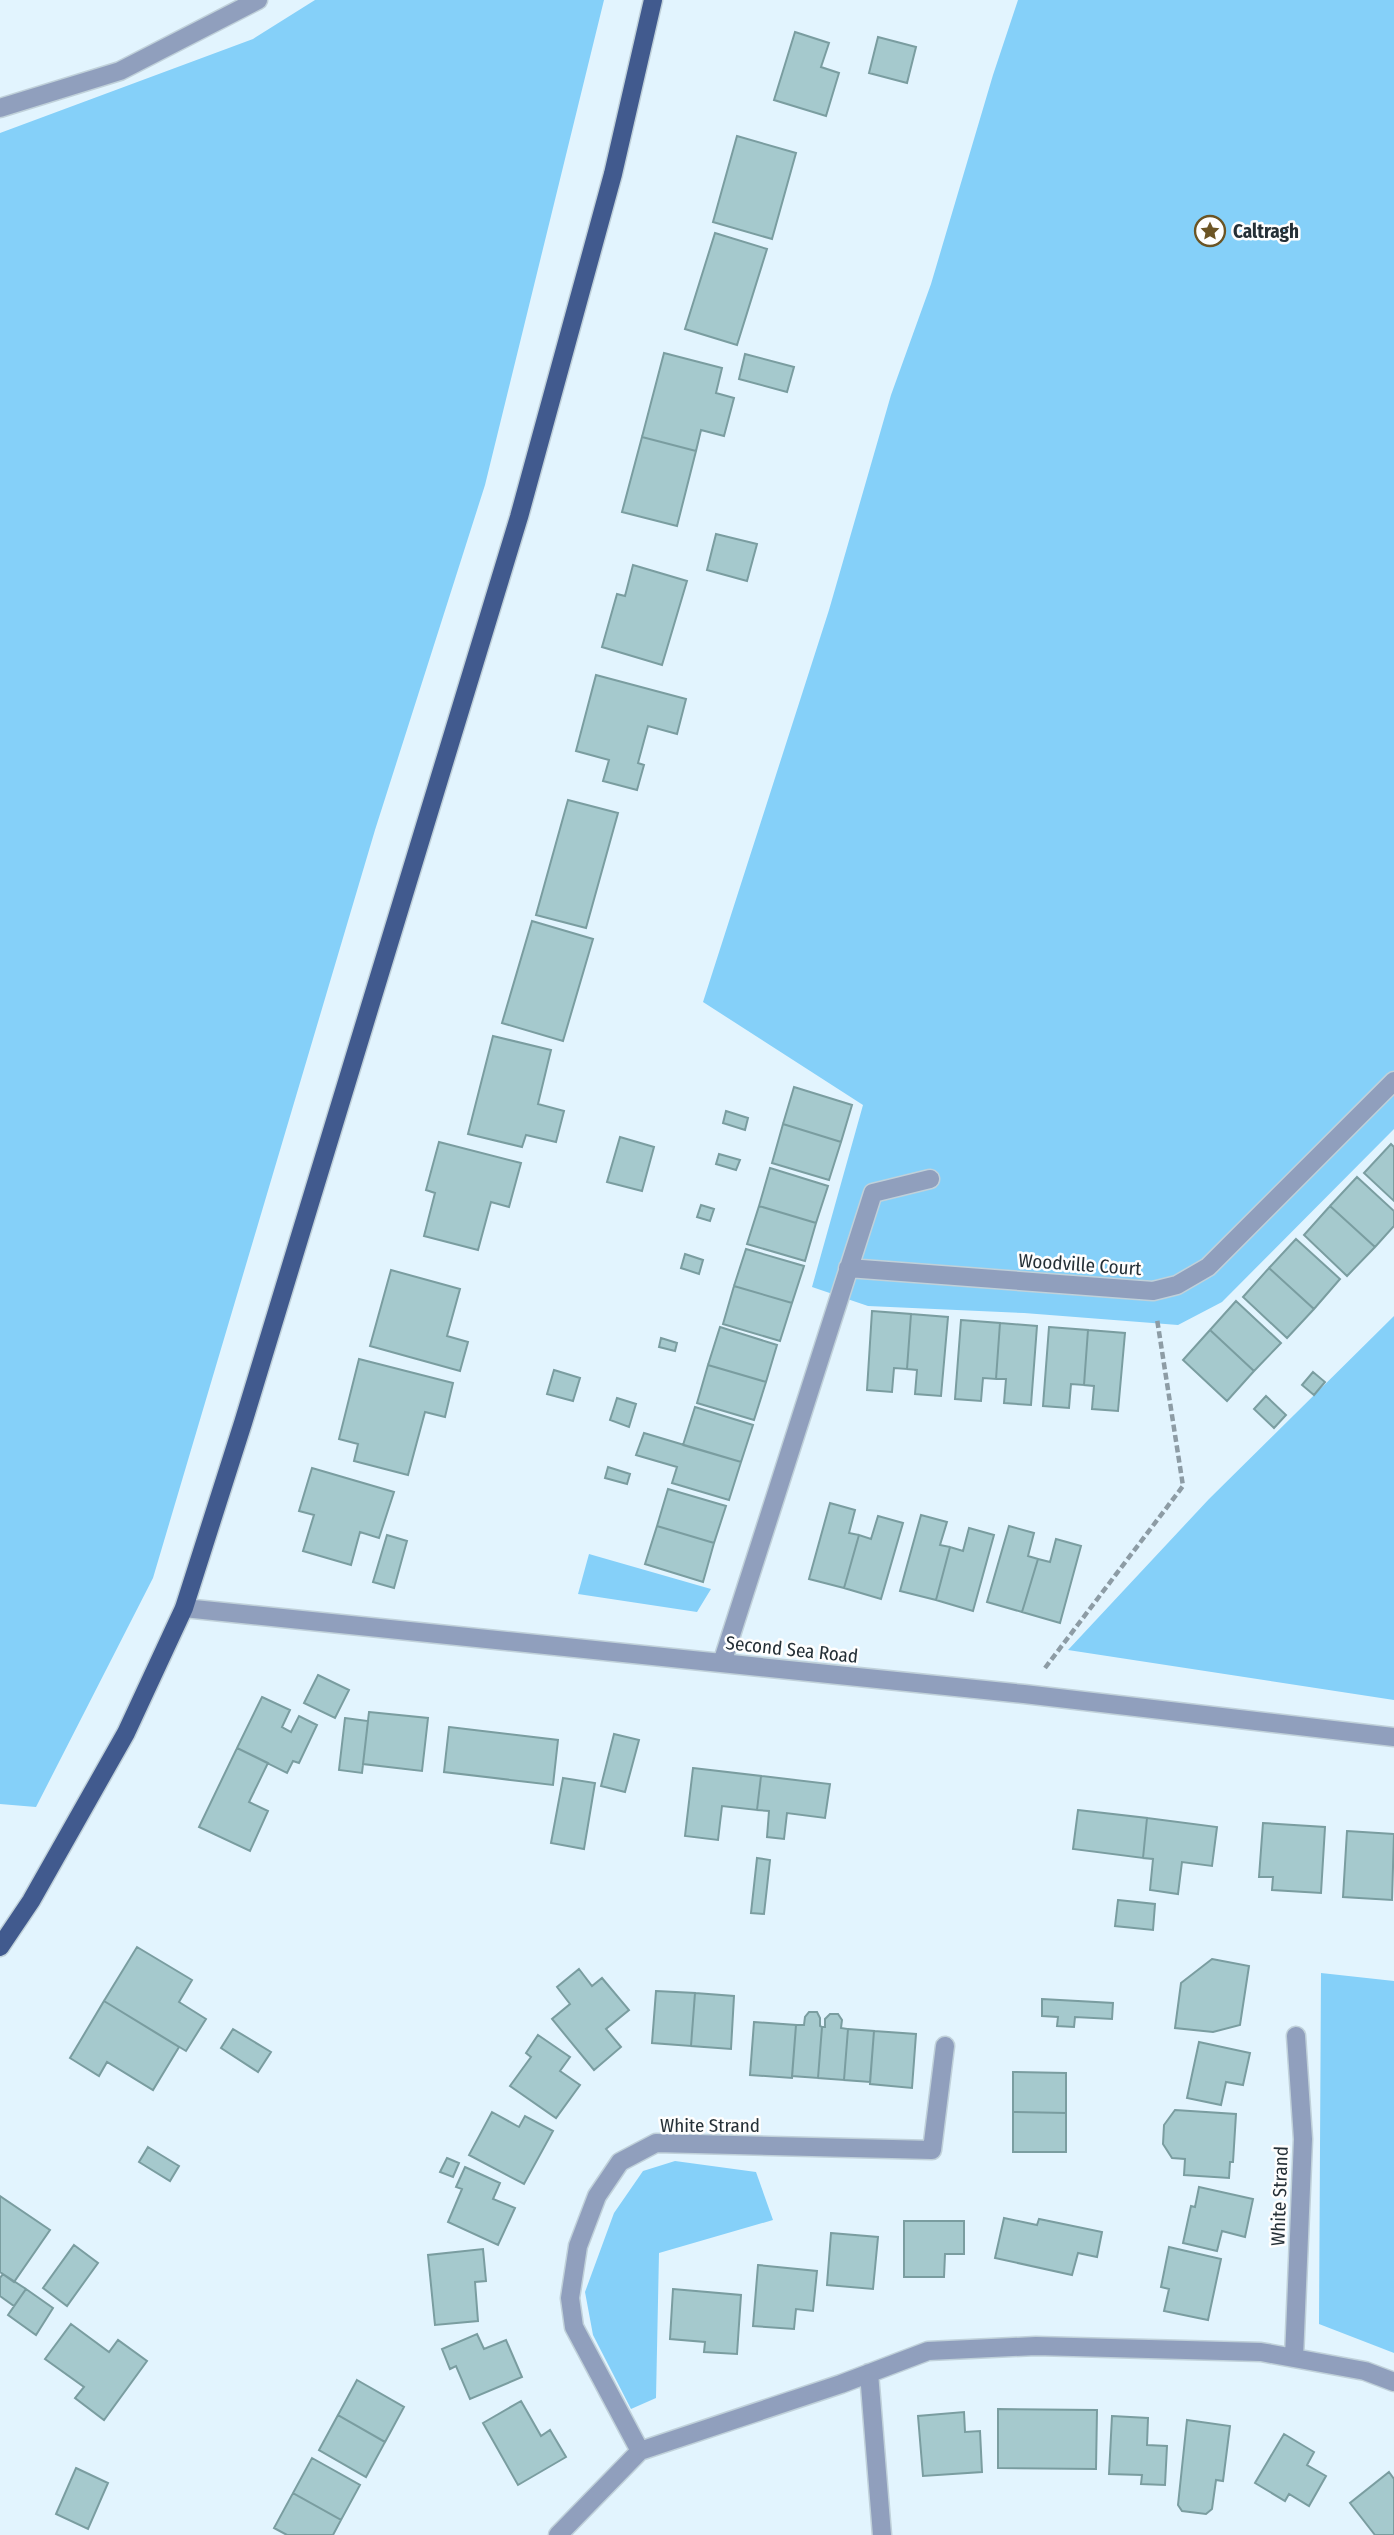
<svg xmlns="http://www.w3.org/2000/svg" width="1394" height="2535" font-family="'Fira Sans Condensed',sans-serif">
<rect width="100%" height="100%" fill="#e2f4fe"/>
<path fill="#85d0f9" d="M315 0H604L485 485 375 830 153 1578 36 1807 0 1804V133L253 39Z
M1018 0H1394V1129L1222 1302 1178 1325 1024 1313 868 1306 812 1287 863 1105 703 1002 829 610 891 395 931 284 993 75Z
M1394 1316V1700L1068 1650 1209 1499Z
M589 1554 711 1589 697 1612 578 1594Z
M1321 1973 1394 1981V2353L1319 2324Z
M675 2161 756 2172 773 2220 659 2253 656 2398 631 2409 593 2335 585 2292 614 2213 643 2171Z"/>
<path fill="#a5c9cd" stroke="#7a9da0" stroke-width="2" d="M795 32 829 43 821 67 839 73 826 116 774 100Z
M878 37 916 47 907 83 869 73Z
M737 136 796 153 772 239 713 222Z
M715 233 767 249 737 345 685 329Z
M664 353 722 368 716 393 734 398 724 436 701 430 696 451 642 437Z
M745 354 794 367 787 392 739 379Z
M642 437 696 451 677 526 622 512Z
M716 534 757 544 747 581 707 570Z
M633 565 687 581 662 665 602 647 617 594 625 596Z
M596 675 686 699 677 734 648 726 638 763 644 765 637 790 603 781 609 760 576 751Z
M568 800 618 813 586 928 536 915Z
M532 921 593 939 563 1041 502 1023Z
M493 1036 551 1050 538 1104 564 1111 556 1142 526 1135 522 1147 468 1134Z
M794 1087 852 1105 841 1142 783 1124Z
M726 1111 748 1118 745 1130 723 1123Z
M783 1124 841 1142 829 1180 772 1163Z
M620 1137 654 1147 642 1191 607 1182Z
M439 1142 521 1163 509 1207 491 1202 478 1250 424 1236 435 1193 426 1190Z
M1391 1144 1394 1147V1201L1364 1173Z
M719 1154 740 1160 736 1170 716 1164Z
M770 1168 828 1186 816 1223 759 1206Z
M1357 1177 1394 1211V1226L1375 1247 1330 1206Z
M701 1205 714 1209 710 1221 697 1217Z
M759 1206 816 1223 805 1261 747 1244Z
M1330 1206 1375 1247 1347 1276 1304 1235Z
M1296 1239 1340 1279 1314 1309 1269 1268Z
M746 1249 804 1266 792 1303 734 1286Z
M685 1254 703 1260 699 1274 681 1268Z
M1269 1268 1314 1309 1287 1338 1243 1297Z
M391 1270 460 1289 447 1336 468 1342 460 1371 370 1346Z
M734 1286 792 1303 780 1341 723 1324Z
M1236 1301 1281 1343 1254 1371 1210 1330Z
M872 1311 911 1314 907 1369 894 1368 892 1392 867 1390Z
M911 1314 948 1317 941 1396 915 1394 917 1370 907 1369Z
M961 1320 1000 1323 996 1379 983 1378 981 1401 955 1399Z
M1000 1323 1037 1326 1031 1405 1004 1403 1006 1379H996Z
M720 1327 777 1345 766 1382 708 1365Z
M1049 1327 1088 1330 1084 1385 1071 1384 1069 1408 1043 1406Z
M1088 1330 1125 1333 1118 1411 1092 1409 1094 1386 1084 1385Z
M1210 1330 1254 1371 1227 1401 1183 1360Z
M661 1338 677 1343 675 1351 659 1347Z
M359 1359 453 1383 445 1417 425 1412 408 1475 354 1461 358 1444 339 1439Z
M708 1365 766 1382 754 1420 697 1403Z
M554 1370 580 1378 573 1401 547 1394Z
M1313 1372 1325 1382 1314 1395 1302 1385Z
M1266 1396 1286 1415 1274 1428 1254 1409Z
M617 1398 636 1404 629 1427 610 1420Z
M695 1407 753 1425 741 1462 683 1445Z
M644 1433 741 1462 729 1500 672 1483 677 1467 636 1455Z
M608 1467 630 1474 627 1484 605 1478Z
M312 1468 394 1492 379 1538 360 1532 351 1565 303 1551 314 1515 299 1511Z
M668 1489 726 1506 714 1543 657 1526Z
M830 1503 855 1510 849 1533 859 1535 844 1588 809 1579Z
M921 1515 947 1522 940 1545 950 1547 936 1600 900 1591Z
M878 1516 903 1523 881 1599 844 1588 859 1535 871 1539Z
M657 1526 714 1543 703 1582 645 1564Z
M1009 1526 1034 1533 1028 1556 1038 1559 1022 1612 987 1602Z
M969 1528 994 1535 973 1611 936 1600 950 1547 963 1551Z
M387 1535 407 1541 394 1588 373 1582Z
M1056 1539 1081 1546 1060 1623 1022 1612 1038 1559 1050 1562Z
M318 1675 349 1690 335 1718 304 1703Z
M262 1697 290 1710 282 1727 291 1732 299 1716 317 1725 299 1763 293 1761 287 1773 237 1748Z
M369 1712 428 1718 422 1771 363 1764Z
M345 1718 368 1721 362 1773 339 1770Z
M449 1727 558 1740 553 1785 444 1772Z
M614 1734 639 1740 625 1792 601 1786Z
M237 1748 268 1763 249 1802 268 1811 250 1851 199 1827Z
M693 1768 761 1776 757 1810 722 1806 718 1840 685 1836Z
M761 1776 830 1784 825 1818 787 1813 784 1839 767 1837 769 1811 757 1810Z
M563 1778 595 1783 584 1849 551 1843Z
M1078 1810 1147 1818 1143 1858 1073 1849Z
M1147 1818 1217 1827 1212 1866 1182 1862 1178 1894 1150 1890 1153 1859 1143 1858Z
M1263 1823 1325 1827 1321 1893 1272 1890 1273 1877H1259Z
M1347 1831 1394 1834 1392 1900 1343 1897Z
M757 1858 770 1860 764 1914 751 1913Z
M1118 1900 1155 1904 1153 1930 1115 1926Z
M137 1947 192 1980 179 2002 206 2019 186 2051 104 2001Z
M1212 1959 1249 1966 1240 2025 1213 2032 1175 2028 1181 1983Z
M579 1969 592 1986 602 1978 629 2010 606 2029 621 2047 594 2070 552 2019 570 2004 557 1987Z
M656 1991 695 1993 691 2046 652 2043Z
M695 1993 734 1996 731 2049 691 2046Z
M1042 1999 1113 2003 1112 2019 1075 2017 1074 2027 1057 2026 1058 2017 1042 2016Z
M104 2001 179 2047 153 2090 107 2062 99 2076 70 2058Z
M809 2012H817L820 2018V2026L822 2027 818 2078 792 2076 796 2025H804L805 2017Z
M830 2014H838L842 2020 841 2028 848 2029 844 2080 818 2078 822 2027H825V2019Z
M754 2022 796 2025 792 2078 750 2075Z
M233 2029 271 2052 258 2072 221 2048Z
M848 2029 874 2031 870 2082 844 2080Z
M874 2031 916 2034 912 2088 870 2084Z
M538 2035 570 2057 560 2071 580 2085 556 2118 510 2086 531 2057 526 2053Z
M1199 2042 1250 2053 1243 2085 1226 2082 1221 2105 1187 2098Z
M1013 2072 1066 2073V2113L1013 2112Z
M1175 2110 1236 2114 1233 2162H1230L1229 2178 1184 2175 1185 2159 1172 2158 1163 2144 1164 2125Z
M492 2112 519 2127 525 2116 553 2131 524 2184 469 2155Z
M1013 2112 1066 2113V2152H1013Z
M148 2147 179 2166 170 2181 139 2162Z
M447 2158 459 2163 453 2177 440 2172Z
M465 2167 500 2183 493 2199 515 2208 498 2245 448 2222 462 2189 456 2187Z
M1199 2187 1253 2199 1245 2237 1222 2231 1217 2251 1183 2243 1191 2206 1195 2207Z
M0 2196 50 2230 14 2282 0 2272Z
M1004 2218 1037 2225 1039 2219 1102 2232 1097 2257 1078 2253 1072 2275 995 2258Z
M904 2221H964V2254H945L944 2277H904Z
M831 2233 878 2237 873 2289 827 2285Z
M74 2245 98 2263 67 2306 43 2288Z
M1169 2247 1221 2259 1208 2320 1164 2311 1169 2289 1161 2287Z
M483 2249 486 2281 475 2282 478 2321 435 2325 428 2255Z
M758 2265 817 2271 813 2311 796 2309 794 2329 753 2326Z
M3 2274 26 2289 14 2306 0 2296V2278Z
M26 2289 53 2308 36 2335 8 2315Z
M673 2289 741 2295 737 2354 704 2352 705 2342 670 2339Z
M71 2324 109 2352 118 2340 147 2361 104 2420 75 2398 84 2387 45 2359Z
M477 2334 484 2349 506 2340 522 2377 470 2399 456 2366 450 2369 442 2349Z
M357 2380 404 2407 385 2442 338 2415Z
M521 2401 541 2436 550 2430 566 2457 518 2485 483 2423Z
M998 2409 1097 2410 1096 2469 998 2468Z
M964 2412 965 2432 980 2431 982 2472 923 2476 918 2416Z
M338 2415 385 2442 366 2477 319 2450Z
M1112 2416 1148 2418 1147 2445 1167 2446 1165 2485 1141 2484 1142 2475 1109 2474Z
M1187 2420 1230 2426 1223 2481 1216 2480 1212 2509 1206 2514 1182 2511 1178 2505Z
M1284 2434 1314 2452 1307 2465 1326 2476 1309 2506 1289 2494 1285 2501 1255 2483Z
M312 2458 360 2485 341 2520 293 2493Z
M76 2468 108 2483 88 2529 56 2514Z
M1389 2472 1394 2479V2535H1375L1350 2503Z
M293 2493 341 2520 333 2535H287L274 2528Z"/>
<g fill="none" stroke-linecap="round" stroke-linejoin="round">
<g stroke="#c0d1da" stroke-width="21">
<path id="minor" d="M0 108 120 71 258 0
M848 1268 1153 1291 1177 1285 1208 1267 1394 1081
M184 1608 1024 1694 1394 1737
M722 1663 873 1193 930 1179
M1294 2358 1303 2139 1296 2036
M869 2373 882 2535
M640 2451 574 2327 570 2298 578 2246 597 2196 620 2162 656 2143 932 2150 945 2046
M558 2535 640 2451 841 2384 928 2351 1036 2346 1261 2352 1365 2371 1394 2382"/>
</g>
<g stroke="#c0d1da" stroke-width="21">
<path id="major" d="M0 1947 31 1901 126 1733 184 1608 243 1423 519 517 613 174 653 0"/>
</g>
<path stroke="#8d9ca5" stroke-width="4.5" stroke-dasharray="7 3.5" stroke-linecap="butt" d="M1045 1668 1183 1486 1157 1319"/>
<use href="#minor" stroke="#909fbd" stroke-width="18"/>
<use href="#major" stroke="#415a8e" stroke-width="18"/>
</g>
<defs>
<g id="sight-ring" transform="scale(1.575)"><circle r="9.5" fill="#fefefe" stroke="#6b5424" stroke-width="1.5"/><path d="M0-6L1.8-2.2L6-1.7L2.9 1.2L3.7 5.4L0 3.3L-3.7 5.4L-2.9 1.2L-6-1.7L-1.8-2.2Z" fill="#6b5424"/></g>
</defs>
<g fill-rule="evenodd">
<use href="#sight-ring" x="1210" y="231"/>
</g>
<g text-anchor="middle" stroke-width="5" stroke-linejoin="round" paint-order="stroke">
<g font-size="19" font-weight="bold" fill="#253037" stroke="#fefefe" text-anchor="start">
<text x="1233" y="238">Caltragh</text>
</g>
<g font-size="19" fill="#253037" stroke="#fefefe">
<text transform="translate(1080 1264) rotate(4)" y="7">Woodville Court</text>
<text transform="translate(792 1649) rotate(6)" y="7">Second Sea Road</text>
<text x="710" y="2132">White Strand</text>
<text transform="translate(1279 2196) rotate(-88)" y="7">White Strand</text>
</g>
</g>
</svg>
